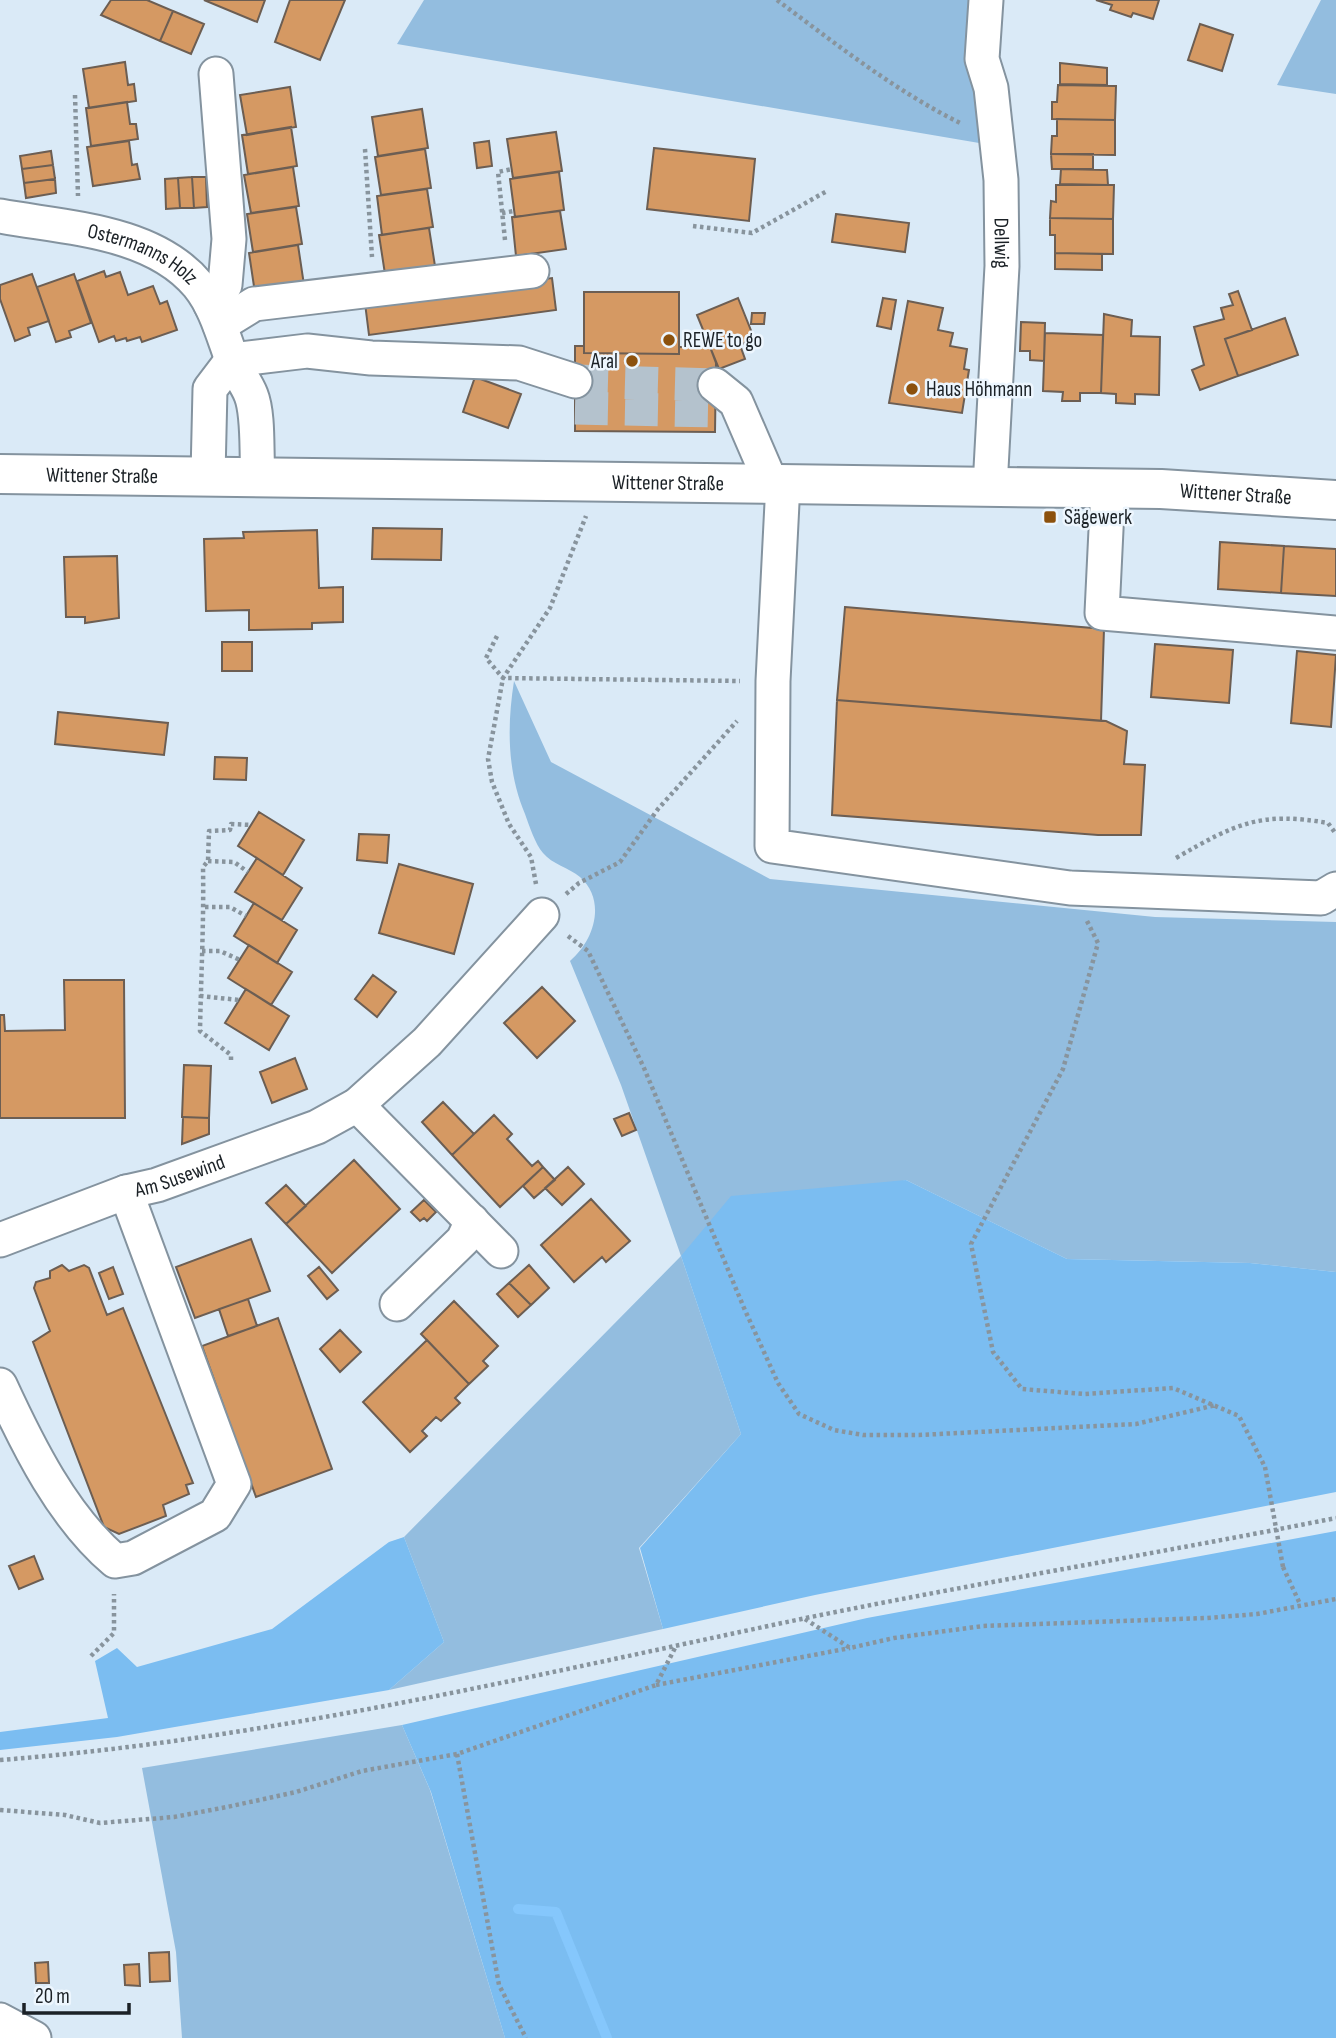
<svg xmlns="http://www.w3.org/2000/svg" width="1336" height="2038" font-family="'Sofia Sans Condensed',sans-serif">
<rect width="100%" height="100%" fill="#daeaf7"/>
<path fill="#93bddf" d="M424 0H981L985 144 397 44Z
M1321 0H1336V94L1277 85Z
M514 681 551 762 770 879 1155 917 1336 922V1272L1250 1263 1067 1259 906 1180 681 1256 741 1434 639 1548 663 1629 389 1690 444 1642 404 1537 681 1256 621 1085 570 961C594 941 607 901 580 877 569 868 552 864 543 853 535 844 529 825 525 814 507 771 507 726 514 681Z
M402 1725 430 1790 505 2038H182L176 1952 142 1768Z"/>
<path fill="#7bbdf1" d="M906 1180 1067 1259 1250 1263 1336 1272V1492L815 1595 663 1629 640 1548 741 1434 681 1256 731 1196Z
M1336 1531V2038H505L431 1792 402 1725 867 1618Z
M404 1537 444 1642 389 1690 117 1737 0 1750V1732L108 1718 95 1661 117 1648 137 1667 272 1629 389 1542Z"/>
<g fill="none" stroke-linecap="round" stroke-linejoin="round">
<path stroke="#85c7fc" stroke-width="10" d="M518 1909 556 1912 607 2038"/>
</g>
<path fill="#d59963" stroke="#6c5e53" stroke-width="2" d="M111 0H147L173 11 160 41 101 15Z
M204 0H265L257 22Z
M290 0H345L320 60 275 42Z
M1096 0H1159L1153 19 1133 13 1131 17 1110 10 1112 5Z
M173 11 204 24 191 54 160 41Z
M1200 24 1233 35 1222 71 1188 60Z
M125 62 128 85 134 84 136 101 89 108 83 69Z
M1060 63 1107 68V85L1060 84Z
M1058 85 1116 86 1115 120 1052 119V102H1057Z
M290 87 296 127 247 135 240 95Z
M127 102 130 124H136L138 139 91 146 86 108Z
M422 109 428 148 378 156 372 117Z
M1057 119 1115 120V155L1051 154 1052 136H1057Z
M291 127 297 166 248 174 242 135Z
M556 132 562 171 513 178 507 139Z
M129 141 132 165 137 164 140 179 93 186 87 147Z
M489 141 492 166 477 168 474 143Z
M654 148 755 159 749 221 647 209Z
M425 149 431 188 381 195 375 157Z
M51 151 53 165 22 169 20 156Z
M1051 154H1093V169H1052Z
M53 165 55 179 24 183 22 169Z
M293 167 299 206 251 213 244 175Z
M1061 169 1107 170 1108 185 1060 184Z
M559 172 564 210 515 217 510 179Z
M192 177H206L207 207 194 208Z
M192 177 194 208H180L178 178Z
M178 178 180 208 166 209 165 179Z
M55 179 56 193 26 198 24 183Z
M1056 185H1114L1113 219 1050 218 1051 201 1056 202Z
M427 189 433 227 382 235 377 196Z
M296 207 302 244 253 252 247 214Z
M560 211 566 249 516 256 512 217Z
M836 214 909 223 905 252 832 242Z
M1050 218 1113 219V254L1055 253V235H1050Z
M429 228 435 266 385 274 379 235Z
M298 245 304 285 255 293 249 253Z
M1055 253 1102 254V270L1055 269Z
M104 271 106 277 120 272 128 295 153 286 160 304 167 301 177 330 142 342 140 337 127 341 126 338 116 341 114 336 99 342 77 281Z
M32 274 49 321 28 328 30 335 15 341 0 299V285Z
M74 274 91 323 69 331 71 337 56 342 37 287Z
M552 278 556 310 369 335 365 303Z
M1238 291 1252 330 1225 339 1238 376 1200 390 1192 370 1204 365 1194 327 1224 319 1221 308 1233 305 1229 294Z
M584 292H679V354L584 353Z
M738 298 754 338 740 345 745 359 719 369 697 315Z
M883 298 896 300 891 329 877 326Z
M908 301 943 308 938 330 953 333 950 346 967 349 964 369 969 370 962 413 889 403Z
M752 313H765L764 324H751Z
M1104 314 1132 320 1131 336 1160 337 1159 395 1135 394V404L1116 403V394L1101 393Z
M1285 318 1298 355 1238 376 1225 339Z
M1021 322 1045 323 1044 361 1030 360V351H1020Z
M1045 333 1103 335 1101 393H1080V401H1062L1063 392 1043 391Z
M575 346H584V353L679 354V347H710L716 363 715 432 575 431Z
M475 377 521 394 508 428 463 412Z
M373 528 442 529 441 560 372 559Z
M317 530 319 588 343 587V622L312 623V629L249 630V610L206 611 204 539 244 538 243 532Z
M1220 542 1284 546 1281 593 1218 589Z
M1284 546 1336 549V596L1281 593Z
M117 556 119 618 85 623V617H66L64 557Z
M845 607 1104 629 1101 721 837 700Z
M222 642H252V671H222Z
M1155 644 1233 650 1229 703 1151 697Z
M1297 651 1336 655 1331 727 1291 723Z
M837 700 1106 721 1127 731 1124 764 1145 765 1141 835H1098L832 815Z
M58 712 168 723 164 755 55 744Z
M215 757 247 758 246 780 214 779Z
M259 812 304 840 283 875 238 846Z
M359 834 389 835 387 863 357 860Z
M257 858 302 888 282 920 235 892Z
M399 864 473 884 454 954 379 933Z
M254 903 297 930 277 963 234 936Z
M249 945 292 972 271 1005 228 978Z
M373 975 396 992 377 1017 355 999Z
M64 980H124L125 1118H0V1015H4L5 1031 65 1030Z
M542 987 575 1021 537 1058 504 1023Z
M246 989 289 1016 269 1050 225 1023Z
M295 1058 307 1089 272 1103 260 1072Z
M184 1065 211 1066 209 1118 182 1117Z
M443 1102 474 1134 452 1155 422 1122Z
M629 1113 636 1130 622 1136 614 1119Z
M494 1115 512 1134 507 1139 532 1166 538 1161 543 1167 500 1207 452 1155Z
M183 1117 209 1118V1134L182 1144Z
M354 1160 400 1209 332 1273 286 1224Z
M543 1167 555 1180 534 1198 523 1186Z
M568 1167 584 1184 562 1205 545 1188Z
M286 1185 306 1206 286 1224 266 1203Z
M591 1199 630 1241 606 1262 602 1257 574 1282 541 1245Z
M424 1200 436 1212 427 1221 424 1218 420 1221 411 1212Z
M251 1239 270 1291 195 1318 176 1267Z
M62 1265 69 1271 84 1265 89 1268 107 1315 123 1308 193 1483 186 1485 189 1494 163 1505 166 1516 119 1534 104 1527 33 1342 50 1331 34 1288 36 1282 50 1278V1271Z
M529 1265 549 1288 531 1305 509 1283Z
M113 1267 123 1294 109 1299 99 1273Z
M319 1267 338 1290 327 1299 308 1276Z
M509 1283 531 1305 518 1317 497 1294Z
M248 1299 257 1326 228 1336 219 1309Z
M454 1301 498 1346 483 1361 488 1366 469 1384 421 1334Z
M278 1318 332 1469 256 1497 202 1346Z
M340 1330 361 1352 340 1372 320 1349Z
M427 1340 469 1384 455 1398 460 1403 441 1421 436 1417 422 1431 427 1436 410 1452 363 1402Z
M34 1556 43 1579 19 1589 9 1566Z
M169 1952 170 1981 150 1982 149 1953Z
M48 1962 49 1983H36L35 1963Z
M139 1964 140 1986 125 1985 124 1965Z"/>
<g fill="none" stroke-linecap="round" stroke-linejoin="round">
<path stroke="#b4c2cd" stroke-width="33" stroke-dasharray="33 17" stroke-linecap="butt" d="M575 381 715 385
M575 408 715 411"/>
<g stroke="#84939f" stroke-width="37">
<g id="minor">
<path id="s1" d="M986 0 982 59 991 88 1001 180 1002 266 990 487"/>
<path id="s2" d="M0 216C65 228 152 230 198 285 215 306 222 332 231 357 236 371 246 382 251 395 259 415 256 453 258 475"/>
<path d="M211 305 225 285 229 239 216 74"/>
<path d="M220 325 254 304 532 271"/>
<path d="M232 360 307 351 371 358 519 363 575 381"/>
<path d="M715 385 736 402 771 483"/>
<path d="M208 475 210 389 232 360"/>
<path d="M783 483 773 681 772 846 1070 888 1321 898 1336 889"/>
<path d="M1108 488 1102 613 1336 633"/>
<path d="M357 1105 501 1251"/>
<path id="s3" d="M0 1240 126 1192 157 1185 317 1127 357 1105 427 1042 542 915"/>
<path d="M397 1304 463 1240 472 1221"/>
<path d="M0 1385C28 1446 63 1517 115 1561L133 1558 215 1515 234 1484 126 1192"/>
<path d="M0 2020 34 2038"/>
</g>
</g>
<g stroke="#84939f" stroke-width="42">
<g id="major">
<path id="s4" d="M0 474 1161 489 1336 500"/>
</g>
</g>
<path stroke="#88949d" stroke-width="4.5" stroke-dasharray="3.5 3.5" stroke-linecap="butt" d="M777 0C836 44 894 90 960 123
M75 95 78 196
M365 149 372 257
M502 213 514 211
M693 226 752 233 827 191
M505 240 498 172 512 169
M497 636 486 658 503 678 740 681
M1176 858C1235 824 1260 811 1328 823L1336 834
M208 861 234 862 248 872
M536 884 531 857 509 824 492 782 488 759 503 678 550 608 586 516
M566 894 579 883 620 862 658 809 737 721
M205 907H230L246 916
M1087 921 1098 943 1063 1069 971 1244 993 1352 1022 1389 1084 1394 1173 1388 1239 1416 1265 1467
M568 936 588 951 644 1068 744 1308 778 1383 799 1414 834 1430 863 1435H919L1136 1424 1216 1405
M202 951H220L240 960
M200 996 239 1000
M231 1060V1055L200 1031C201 975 204 922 203 867L208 861 209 831 230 830 231 824 251 825
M1283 1567 1300 1604
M805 1619 850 1648 894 1638 983 1626 1207 1618 1257 1614 1336 1599
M91 1656 114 1633V1594
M656 1685 850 1648
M457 1754 499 1985 526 2038
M0 1760C272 1739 539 1674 806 1618 982 1582 1160 1553 1336 1518
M0 1810 65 1815 100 1823 174 1817 227 1807 296 1792 362 1771 457 1754 656 1685 675 1648"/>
<use href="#minor" stroke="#fff" stroke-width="33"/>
<use href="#major" stroke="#fff" stroke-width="38"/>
<path stroke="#88949d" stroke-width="4.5" stroke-dasharray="3.5 3.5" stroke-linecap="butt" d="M1265 1467 1283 1567"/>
</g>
<g fill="#8c510d" stroke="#edf6fe" stroke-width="2.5">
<circle cx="669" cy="340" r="7"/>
<circle cx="632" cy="361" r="7"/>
<circle cx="912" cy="389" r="7"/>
<rect x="1043" y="510" width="14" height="14" rx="3.5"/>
</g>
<g text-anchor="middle" stroke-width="5" stroke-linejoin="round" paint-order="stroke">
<g font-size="21" fill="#1b2126" stroke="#edf6fe">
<text dy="7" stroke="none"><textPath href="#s1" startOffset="245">Dellwig</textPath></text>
<text dy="7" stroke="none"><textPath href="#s2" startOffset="149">Ostermanns Holz</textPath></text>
<text dy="7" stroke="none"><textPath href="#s4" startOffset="102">Wittener Straße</textPath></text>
<text dy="7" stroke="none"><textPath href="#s4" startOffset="668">Wittener Straße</textPath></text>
<text dy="7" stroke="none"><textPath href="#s4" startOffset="1236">Wittener Straße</textPath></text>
<text dy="7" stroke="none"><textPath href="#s3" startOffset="191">Am Susewind</textPath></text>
</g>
<g font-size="21" fill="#1b2126" stroke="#edf6fe" text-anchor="start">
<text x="683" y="347">REWE to go</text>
<text x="618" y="368" text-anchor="end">Aral</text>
<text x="926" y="396">Haus Höhmann</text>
<text x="1064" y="524">Sägewerk</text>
</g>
</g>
<path d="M24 2003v10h105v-10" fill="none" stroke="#1b2126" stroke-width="3.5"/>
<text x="35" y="2003" font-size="21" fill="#1b2126" stroke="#edf6fe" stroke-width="5" paint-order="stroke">20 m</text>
</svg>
